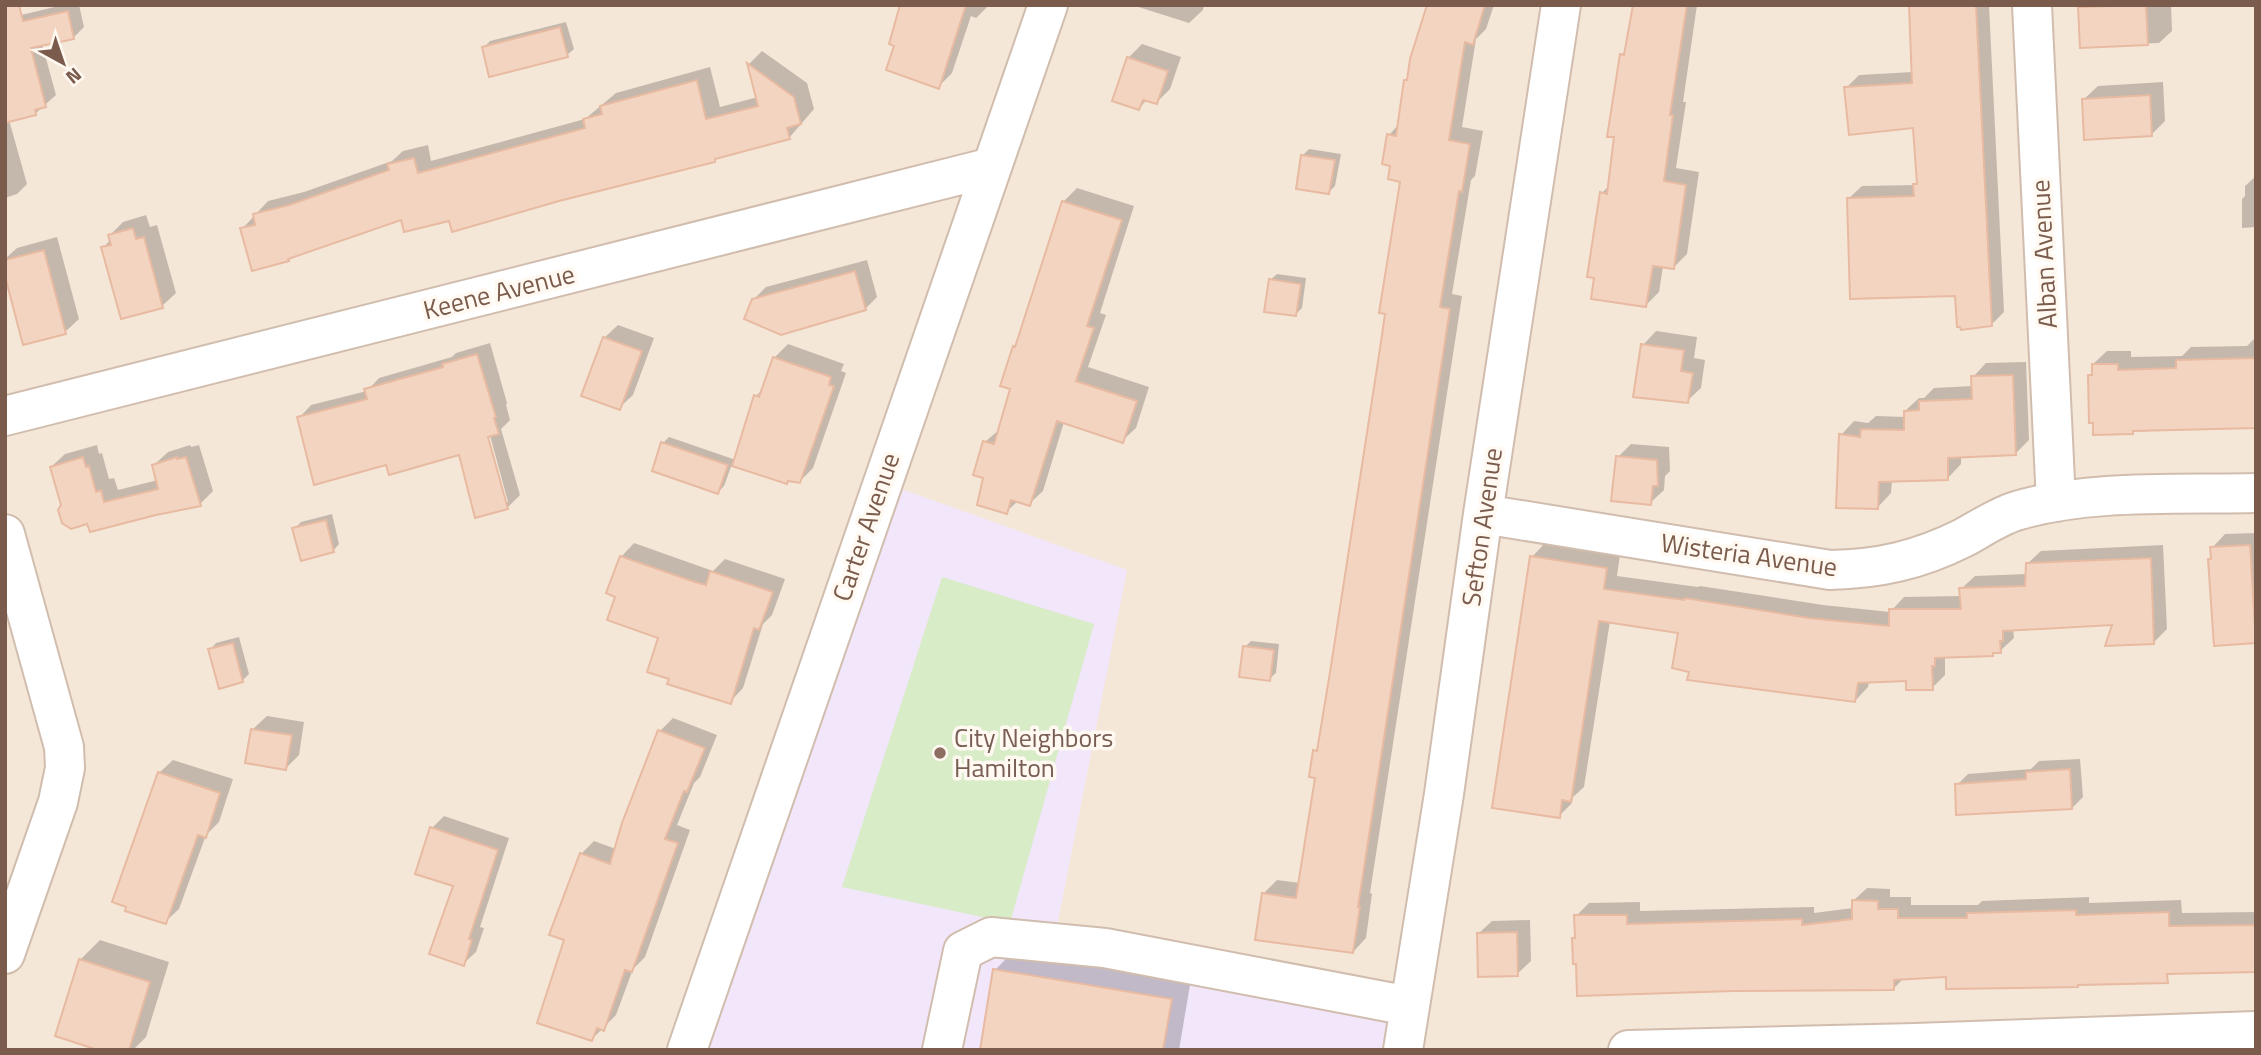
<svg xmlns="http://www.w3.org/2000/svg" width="2261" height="1055" font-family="'Titillium Web',sans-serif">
<rect width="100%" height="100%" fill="#fdf5ea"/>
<path fill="#f5e7d8" d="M5 5H2256V1050H5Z"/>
<path fill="#f2e6fa" d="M882 482 1127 570 1055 937 1409 1006 1403 1050H687Z"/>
<path fill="#d7ecc7" d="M942 577 1094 624 1010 923 842 887Z"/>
<path fill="#0003" fill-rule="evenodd" d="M5 5 17 16 63 5H79L84 27 74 37 42 44 56 95 36 113 9 120 27 184 17 194 5 198Z
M903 5H989L976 18 971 16 952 73 938 87 896 45Z
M1132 5H1204L1203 10 1189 23Z
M1427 5H1494L1486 29 1476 39 1462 127 1483 131 1475 176 1471 180 1452 294 1462 296 1370 893 1372 894 1366 938 1353 952 1263 894 1277 880 1300 883 1317 776 1315 751 1320 746 1383 342 1402 180 1392 164 1389 135 1399 124 1405 80 1409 76Z
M1634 5H1697L1683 102H1686L1676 168 1699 172 1687 254 1674 267 1663 266 1659 292 1646 305 1602 193 1610 185 1621 55 1627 49Z
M1910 5H1989L2004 312 1991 325 1849 198 1862 186 1916 185 1918 182 1915 126 1846 88 1859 75 1913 72Z
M2082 5H2171L2172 31 2159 43 2082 46 2080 8Z
M566 22 574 49 567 55 484 47 490 41Z
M1142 44 1181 57 1170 89 1157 102 1148 99 1139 108 1114 100 1129 57Z
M762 51 807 83 814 109 789 138 719 156 714 160 558 200 450 219 402 218 292 256 288 260 242 229 268 201 304 192 392 161 403 151 428 145 431 161 585 119 616 93 710 67 720 107 758 97 749 64Z
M2163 82 2165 121 2152 134 2084 99 2098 86Z
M1309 149 1341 154 1335 186 1329 192 1303 155Z
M2256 176V227L2242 228V199L2245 196V186Z
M1077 188 1134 206 1100 313 1106 315 1088 367 1149 387 1136 428 1122 441 1064 422 1043 491 1029 504 1018 501 1006 512 985 477V442L1000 429 1012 388 1014 347 1017 344 1063 202Z
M146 215 150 227 157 225 176 293 162 306 103 248 111 239 110 235 123 222Z
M57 237 79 319 65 332 5 270V259L17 248Z
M867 260 877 297 865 309 753 300 766 287Z
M1277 274 1306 278 1302 308 1296 314 1270 280Z
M618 325 654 338 633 395 619 408 604 338Z
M1656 331 1697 337 1694 358 1705 360 1701 388 1687 401 1643 345Z
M2256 337V427L2095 433 2090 375 2093 372V364L2107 351H2131V357L2182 356 2191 347 2247 346Z
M490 343 507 403 506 405 510 420 501 429 520 495 507 508 460 453 387 463 299 418 311 405 367 391 379 378 452 357 456 353ZM488 428 508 502H504L484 429Z
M788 344 844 364 841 371 846 373 813 468 800 481 789 479 786 482 732 464 724 486 718 492 663 443 669 437 736 460 756 396 764 388 774 358Z
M2026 362 2029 440 2016 453 1961 455V464L1948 478 1892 480 1891 493 1878 507 1841 435 1854 421 1868 423 1876 416 1906 417 1905 411 1919 398H1924L1934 388 1973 386V377L1986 363Z
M1631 444 1669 447 1670 471 1665 476 1664 490 1650 503 1618 457Z
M97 445 99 454 102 453 109 479 114 478 118 490 158 480 154 465 168 452 190 445 191 447 199 445 213 491 200 504 89 522 62 506 51 467 65 454Z
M332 514 339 544 333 551 294 529 301 522Z
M2256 533V642L2210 559 2212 557V548L2225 534Z
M634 543 713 571 725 559 785 579 772 615 763 624 743 688 730 702 671 678 660 637 617 596 621 557Z
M1545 543 1620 555 1617 576 1698 587 1700 586 1823 605 1890 612 1904 597 1962 596 1961 589 1975 576 2027 574V564L2041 551 2163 545 2167 629 2154 642 2114 623 2013 628 2014 638 2000 651H1995L1992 654 1945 656V675L1932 688 1908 679 1869 680 1868 687 1855 701 1692 670 1680 632 1610 621 1584 787 1573 797 1572 803 1559 816 1532 557Z
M239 637 249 674 242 681 210 650 216 643Z
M1251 641 1279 644 1276 673 1269 679 1245 647Z
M267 716 304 722 299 755 286 768 253 729Z
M673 718 717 735 700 777 694 783 677 825 690 830 645 957 633 969 616 1015 592 1039 566 939 581 854 594 841 616 849 660 731Z
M2080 759 2083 797 2072 808 1957 785 1968 774 2031 769 2039 761Z
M173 760 233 779 219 822 206 835 179 909 165 922 159 773Z
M444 816 509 838 480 927 484 928 476 952 463 964 455 885 432 828Z
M1867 888 1890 889V897H1911V905H1978L1982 901 2089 897V903L2181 900 2182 913 2256 912V970L1947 975 1904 978 1894 988 1579 994 1578 962 1574 939 1577 936 1576 916 1589 903 1640 902V911L1814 907V913L1853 908V901Z
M1530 920 1531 961 1517 974 1478 934 1492 921Z
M100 940 169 962 146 1037 133 1050H104L80 960Z
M1015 950 1191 979 1179 1050H982L995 970Z"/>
<path fill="#f3d4c1" stroke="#e7baa1" stroke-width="2" d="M5 5H19L23 21 68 11 74 39 31 48 46 107 35 110 36 115 5 123Z
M900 5H966L939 89 886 70 894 46 889 44Z
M1427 5H1485L1473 45 1465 42 1449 140 1470 144 1462 192 1459 191 1440 307 1450 309 1358 907H1360L1353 953 1255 940 1262 893 1296 898 1315 778 1309 777 1313 750 1317 751 1331 666 1381 342 1385 314 1379 313 1400 182 1388 179 1390 166 1382 164 1387 134 1396 136 1404 80H1407L1410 59Z
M1633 5H1687L1670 115H1673L1664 181 1686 185 1674 269 1653 266 1646 307 1591 299 1594 278 1587 277 1600 192 1607 194 1614 137H1607L1620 54 1624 55Z
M1909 5H1976L1992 326 1961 330 1960 327H1957L1955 296 1850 299 1847 198 1914 196 1913 184H1917L1913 128 1849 135 1844 87 1912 83Z
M2146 5 2148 45 2080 48 2078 7Z
M560 27 568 57 489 77 482 47Z
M1127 57 1168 71 1157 104 1143 100 1139 110 1112 101Z
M747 63 794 97 801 124 787 128 790 139 715 159V162L559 201 452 232 449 221 404 232 401 220 288 259 289 261 252 271 240 228 255 225 253 214 289 205 389 170 387 164 414 158 418 173 585 128 583 119 602 114 600 106 697 80 706 119 758 106Z
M2150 95 2152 136 2084 140 2082 99Z
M1301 155 1335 160 1329 194 1296 189Z
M1062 201 1122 220 1087 326 1094 328 1076 381 1137 401 1123 443 1057 421 1030 506 1011 500 1007 514 977 505 983 478 973 475 983 441 994 444 1010 389 1000 386 1013 346 1015 347Z
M133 228 136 239 144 237 163 308 121 319 101 247 111 245 108 235Z
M44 250 66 334 23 345 5 276V260Z
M855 271 866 310 781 335 744 319 752 299Z
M1269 279 1301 284 1296 316 1264 312Z
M603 337 642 351 620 410 581 396Z
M1641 344 1684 350 1681 371 1693 373 1688 403 1633 397Z
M477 354 496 417 494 418 499 434 488 437 508 509 475 518 459 455 389 475 386 465 314 485 297 417 367 399 364 389 443 367 442 364Z
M773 357 831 377 829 385 834 386 800 483 788 481 787 484 732 466 754 395 759 397Z
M2256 358V428L2133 431V434L2093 435V423H2089L2088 375H2092V364H2118V370L2176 368V360Z
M2013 375 2016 455 1948 458V480L1879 482 1878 509 1836 508 1839 434 1860 437 1861 429 1904 430V411L1919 410V401L1972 399 1971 376Z
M661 442 728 465 718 494 652 471Z
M1616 456 1657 460 1658 486H1653L1651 505 1611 501Z
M83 457 86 467 89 466 96 492 101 490 104 502 158 489 152 465 177 457V459L186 457 201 506 156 515 90 532 87 524 71 529 62 523 58 510 61 505 50 467Z
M326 520 334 552 301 561 292 528Z
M2250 545 2256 643 2214 646 2208 559H2211L2210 547Z
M620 556 695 582 706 585 710 571 773 592 759 630 754 628 731 704 667 684 669 679 647 672 658 638 607 620 615 597 606 593Z
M1530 556 1607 568 1604 589 1684 600 1685 598 1809 618 1889 626V609H1961L1959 588 2025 586 2026 563 2151 558 2154 644 2105 646 2112 625 2003 631V641H2000L2001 653H1993V656L1935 658V666H1932L1933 690H1906V681L1858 683 1855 702 1687 680 1689 672 1672 668 1678 633 1599 621 1571 802 1562 800 1560 818 1492 808Z
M233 643 243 682 219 689 208 649Z
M1243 646 1274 650 1270 681 1239 677Z
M251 729 292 735 286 770 245 763Z
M658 730 705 748 687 792 684 791 665 839 678 843 632 972 625 970 604 1031 597 1028 592 1041 537 1023 564 940 549 935 580 853 610 864 622 823Z
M2070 769 2072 809 1956 815 1955 784 2026 779V772Z
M158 772 220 793 206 838 198 835 166 924 125 911 126 907 112 902Z
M430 827 498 850 469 939 472 940 464 966 429 954 453 886 415 874Z
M1852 900 1878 901V909H1898V918H1967V913L2076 910V915L2169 912V926L2256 925V972L2167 974 2168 983 2078 985V987L1946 989V977L1894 980V990L1734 991 1577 996 1576 964H1573L1572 938H1575L1574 915H1627V924L1802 919V925L1852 919Z
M1517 932 1518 976 1478 977 1477 933Z
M79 959 150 982 129 1050H98L55 1036Z
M993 969 1172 999 1163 1050H980Z"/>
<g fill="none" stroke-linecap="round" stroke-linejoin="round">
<g stroke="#d1bdae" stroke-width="42">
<path id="minor" d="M2032 5 2056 502
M5 416 992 167
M1483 514 1830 570C1879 569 1919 560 1963 538 1980 529 1997 517 2016 511 2088 489 2180 495 2256 493
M5 534 64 747 65 768 58 802 5 954
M687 1050 1048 5
M942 1050 963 951 991 937 1105 948 1409 1006
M1403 1050 1444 794 1483 514 1561 5
M1628 1050 1915 1043 2256 1031"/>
</g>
<use href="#minor" stroke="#fff" stroke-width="38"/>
</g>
<circle fill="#8d6e63" stroke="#fff9f1" stroke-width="2.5" cx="940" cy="753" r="7"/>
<g text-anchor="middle" stroke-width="7" stroke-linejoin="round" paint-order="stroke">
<g font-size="26" fill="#7a5b4c" stroke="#fff9f1">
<text transform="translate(2044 254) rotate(-93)" y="9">Alban Avenue</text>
<text transform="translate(499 292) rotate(-14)" y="9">Keene Avenue</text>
<text transform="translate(866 527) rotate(-71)" y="9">Carter Avenue</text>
<text transform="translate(1482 527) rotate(-82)" y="9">Sefton Avenue</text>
<text transform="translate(1749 555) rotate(8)" y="9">Wisteria Avenue</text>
</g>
<g font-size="26" fill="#785e54" stroke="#fff9f1" text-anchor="start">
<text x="954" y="747">City Neighbors<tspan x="954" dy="30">Hamilton</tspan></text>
</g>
</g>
<rect width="2261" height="1055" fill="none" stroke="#7a5b4c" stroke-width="14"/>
<g transform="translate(63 63) rotate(140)" stroke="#fff9f1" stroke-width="5" paint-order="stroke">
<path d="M0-5L12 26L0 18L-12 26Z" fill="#7a5b4c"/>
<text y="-10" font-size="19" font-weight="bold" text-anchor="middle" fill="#7a5b4c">N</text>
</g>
</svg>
